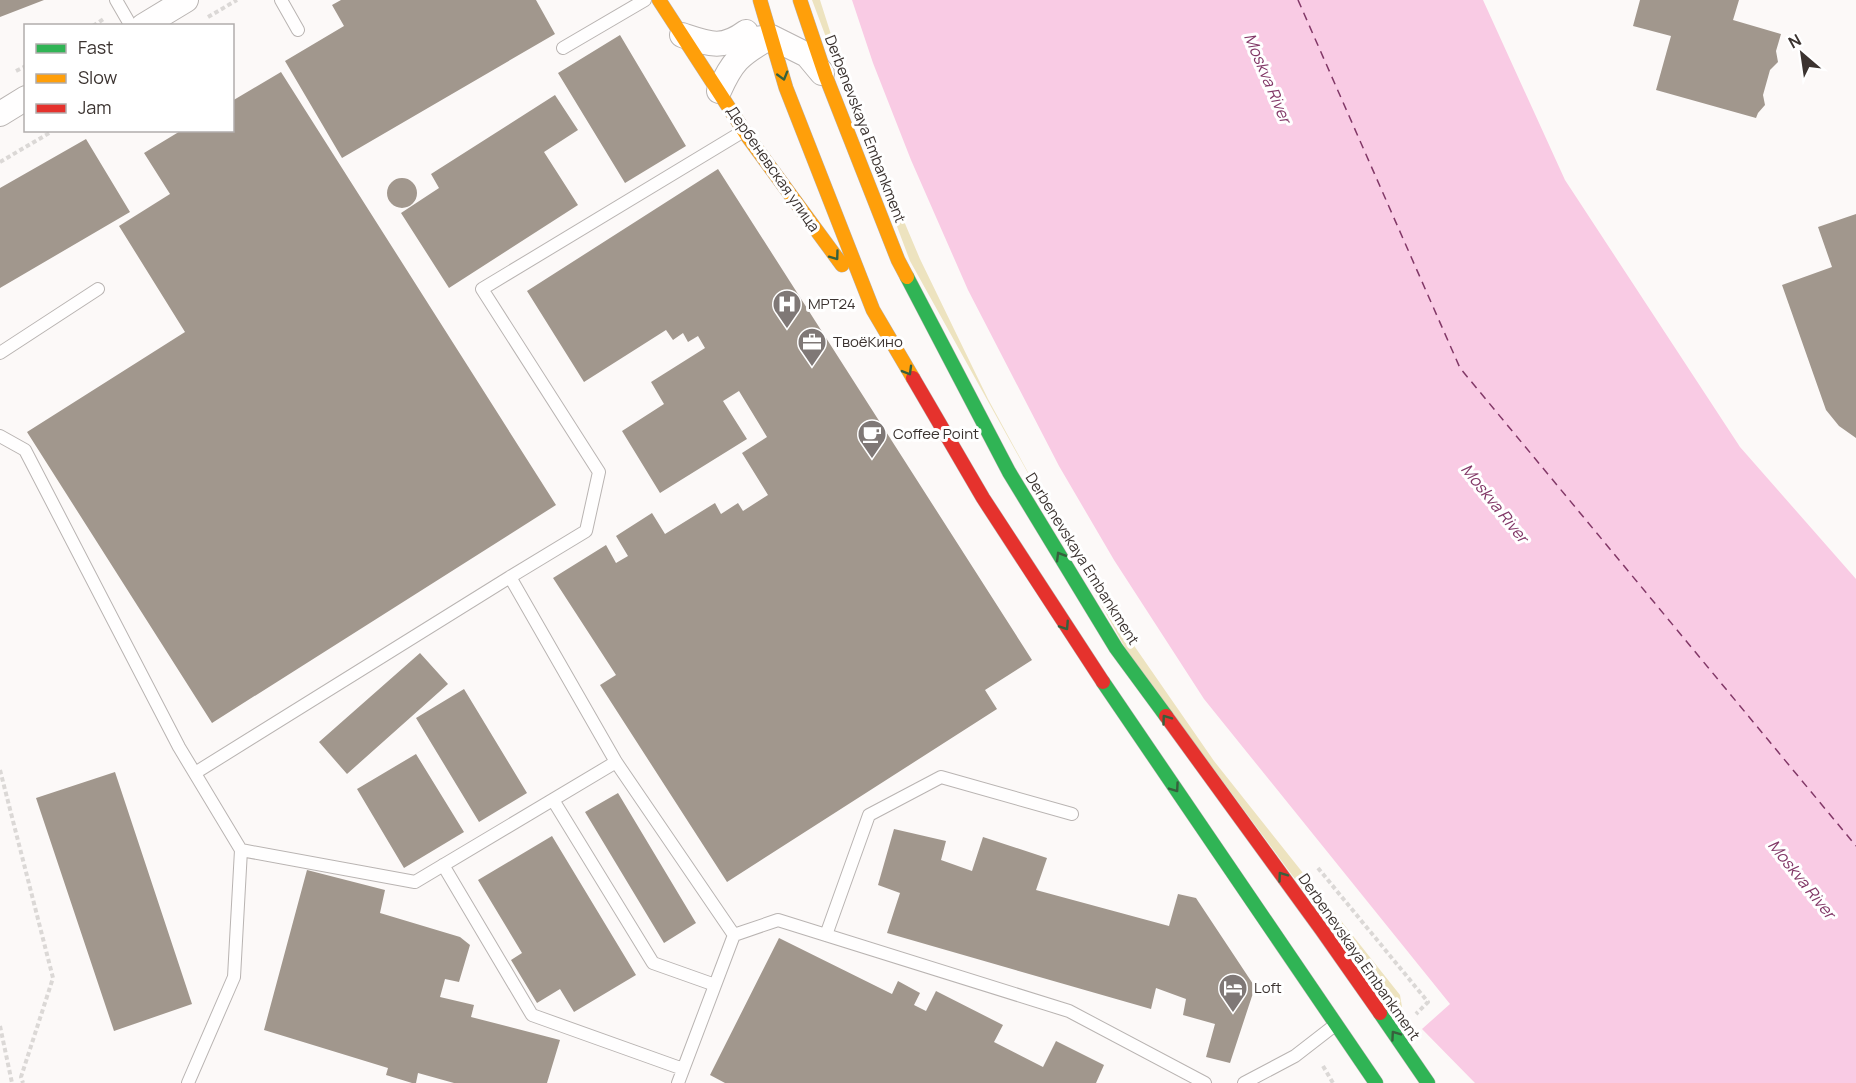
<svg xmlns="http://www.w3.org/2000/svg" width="1856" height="1083" font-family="Manrope,sans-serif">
<rect width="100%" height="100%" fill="#fcf9f8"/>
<path fill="#ede3bf" d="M812 0H820L849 91 920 259 988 399 1060 531 1135 647 1214 761 1400 995 1402 1007 1393 1012 1128 653 910 261Z"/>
<path fill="#f9cbe4" d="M852 0H1483L1565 180 1740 447 1856 579V1083H1475L1422 1029 1450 1004 1204 699 1114 560 1059 466 968 290 911 160 873 63Z"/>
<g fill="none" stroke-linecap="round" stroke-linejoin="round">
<path stroke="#823867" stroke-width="1.5" stroke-dasharray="8 6" stroke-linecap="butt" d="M1298 0 1460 368 1856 846"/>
</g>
<path fill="#a1978d" d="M0 0H44L0 17Z
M341 0H536L555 34 342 158 285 61 344 26 332 5Z
M1640 0H1739L1733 20 1781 34 1776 51 1778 62 1770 70 1763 95 1765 105 1758 113 1756 118 1656 90 1671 36 1633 26Z
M620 35 686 146 625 183 558 73Z
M281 72 556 505 212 723 27 432 185 332 119 226 170 194 144 153 182 130H232V101Z
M555 95 578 130 544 152 578 205 449 288 401 213 439 188 431 174Z
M86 139 130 212 0 288V188Z
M718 169 1032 660 985 690 997 709 727 882 600 685 616 675 553 578 606 545 616 563 628 556 616 536 652 513 665 534 715 503 721 514 738 503 743 511 768 495 742 453 767 437 739 391 723 401 747 439 660 493 622 431 664 404 651 382 705 348 698 336 688 342 683 333 673 340 666 330 584 382 527 291Z
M387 193a15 15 0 1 1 30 0a15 15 0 1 1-30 0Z
M1856 214V438L1839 426 1826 410 1782 285 1832 267 1818 227Z
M420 653 448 684 347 774 319 742Z
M464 689 527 793 479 822 416 718Z
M416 754 464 832 404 868 357 789Z
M115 772 192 1004 114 1031 36 798Z
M618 793 696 923 664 943 585 812Z
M894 829 946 841 941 860 972 871 983 837 1047 858 1036 890 1169 926 1178 894 1196 898 1255 987 1230 1063 1206 1057 1215 1024 1183 1015 1186 999 1156 988 1151 1009 887 933 900 893 878 885Z
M552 836 636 975 574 1012 560 989 537 1003 511 960 522 953 478 880Z
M307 870 385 890 380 913 460 937 470 945 459 982 445 979 440 997 474 1005 471 1017 560 1040 547 1083H454L418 1073 416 1083H412L386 1075 388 1068 264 1030Z
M779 938 892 994 898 981 920 993 914 1005 926 1011 936 991 1003 1025 994 1042 1043 1067 1056 1041 1104 1065 1096 1083H725L710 1075Z"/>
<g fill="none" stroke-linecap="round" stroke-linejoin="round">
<g stroke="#b9b4b2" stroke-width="14">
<path id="lane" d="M116 0 131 26
M281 0 298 30
M563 48 645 0
M0 353 98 289
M0 436 25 450 179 747 241 850 234 977 188 1083
M510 577 586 531 599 472 482 289 742 132
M195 773 510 577 616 762 734 935
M553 800 653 963 715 985
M241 850 415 882 616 762
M443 865 532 1015 683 1069
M826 935 869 815 941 777 1072 814
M678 1083 734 935 778 920 1069 1011 1205 1083
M1244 1083 1295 1056 1335 1025"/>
</g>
<g stroke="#b9b4b2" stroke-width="26">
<path id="street" d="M143 26 186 0
M682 35C709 44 722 50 746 32
M733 42 771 37 807 55 822 73
M719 91C732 62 739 55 767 39
M0 114 26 98"/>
</g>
<g stroke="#b9b4b2" stroke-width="15">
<path id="fast" d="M907 277 1009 472 1116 648 1166 716
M1103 682 1376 1083
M1380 1013 1428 1083"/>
</g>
<g stroke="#b9b4b2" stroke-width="15">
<path id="slow" d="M659 0 748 137 842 265
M760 0 786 88 873 310 913 378
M800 0 826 77 898 260 907 277"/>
</g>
<g stroke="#b9b4b2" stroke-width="15">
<path id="jam" d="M913 378 983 498 1103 682
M1166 716 1321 929 1380 1013"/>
</g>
<path stroke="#dbd8d6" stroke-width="4" stroke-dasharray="4.5 3" stroke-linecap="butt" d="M208 17 237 0
M93 26 105 18
M16 71 26 66
M0 162 51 132 50 130
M0 770 53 978 21 1077 23 1083
M1318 868 1428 1002 1416 1014
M0 1026 12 1083
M1323 1066 1333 1083"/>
<use href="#lane" stroke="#fffefe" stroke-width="12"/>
<use href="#street" stroke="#fffefe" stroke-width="24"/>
<use href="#fast" stroke="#30b455" stroke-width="14"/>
<use href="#slow" stroke="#ff9f0a" stroke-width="14"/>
<use href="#jam" stroke="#e5322d" stroke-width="14"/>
</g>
<defs><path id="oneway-chevron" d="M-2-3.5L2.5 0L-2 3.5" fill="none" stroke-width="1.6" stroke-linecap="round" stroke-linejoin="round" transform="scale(1.5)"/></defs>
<g stroke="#37603d">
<use href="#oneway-chevron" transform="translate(783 76) rotate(74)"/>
<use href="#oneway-chevron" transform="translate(835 256) rotate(54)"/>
<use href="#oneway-chevron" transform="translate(908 371) rotate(60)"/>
<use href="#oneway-chevron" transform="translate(1060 556) rotate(-121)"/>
<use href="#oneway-chevron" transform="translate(1065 626) rotate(57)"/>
<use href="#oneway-chevron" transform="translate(1166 719) rotate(-126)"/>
<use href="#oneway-chevron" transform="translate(1175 788) rotate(55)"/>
<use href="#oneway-chevron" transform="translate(1282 876) rotate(-126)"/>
<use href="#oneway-chevron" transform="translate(1395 1035) rotate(-125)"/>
</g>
<defs>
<g id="hospital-pin" transform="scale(1.5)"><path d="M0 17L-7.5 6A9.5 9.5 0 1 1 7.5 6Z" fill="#7f7876" stroke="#fff"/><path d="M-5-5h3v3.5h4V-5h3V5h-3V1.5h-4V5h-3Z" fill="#fff"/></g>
<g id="office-pin" transform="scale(1.5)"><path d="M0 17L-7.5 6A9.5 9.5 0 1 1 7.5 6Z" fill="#7f7876" stroke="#fff"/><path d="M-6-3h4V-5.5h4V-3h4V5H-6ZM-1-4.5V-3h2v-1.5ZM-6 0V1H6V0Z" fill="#fff"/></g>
<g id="cafe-pin" transform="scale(1.5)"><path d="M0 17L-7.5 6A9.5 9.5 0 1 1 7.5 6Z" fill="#7f7876" stroke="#fff"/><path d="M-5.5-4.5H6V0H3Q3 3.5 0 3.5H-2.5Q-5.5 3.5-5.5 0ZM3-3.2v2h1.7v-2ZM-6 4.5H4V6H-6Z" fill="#fff"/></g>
<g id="hotel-pin" transform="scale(1.5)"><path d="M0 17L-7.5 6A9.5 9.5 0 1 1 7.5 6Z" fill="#7f7876" stroke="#fff"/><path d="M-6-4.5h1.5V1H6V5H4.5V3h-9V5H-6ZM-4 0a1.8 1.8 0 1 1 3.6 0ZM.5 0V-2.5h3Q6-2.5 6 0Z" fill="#fff"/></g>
</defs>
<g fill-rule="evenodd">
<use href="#hospital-pin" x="787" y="304"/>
<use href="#office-pin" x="812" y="342"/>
<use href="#cafe-pin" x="872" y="434"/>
<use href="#hotel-pin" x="1233" y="988"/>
</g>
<g text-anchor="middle" stroke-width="6" stroke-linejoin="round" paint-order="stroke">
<g font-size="15" fill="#3b3330" stroke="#fff">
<text transform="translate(865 129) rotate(69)" y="5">Derbenevskaya Embankment</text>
<text transform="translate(773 169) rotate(55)" y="5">Дербеневская улица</text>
<text transform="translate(1082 559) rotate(58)" y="5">Derbenevskaya Embankment</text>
<text transform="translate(1359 957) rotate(55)" y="5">Derbenevskaya Embankment</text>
</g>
<g font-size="15" fill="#3b3330" stroke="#fff" text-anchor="start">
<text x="808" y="309">МРТ24</text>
<text x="833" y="347">ТвоёКино</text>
<text x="893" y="439">Coffee Point</text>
<text x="1254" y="993">Loft</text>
</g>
<g font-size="16" font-style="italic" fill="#823867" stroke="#fff">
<text transform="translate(1268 78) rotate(67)" y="6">Moskva River</text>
<text transform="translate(1495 503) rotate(51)" y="6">Moskva River</text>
<text transform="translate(1802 879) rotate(51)" y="6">Moskva River</text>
</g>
</g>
<rect x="24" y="24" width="210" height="108" fill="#ffffff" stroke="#b1adac" stroke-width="1.5"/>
<rect x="36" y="44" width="30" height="9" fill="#30b455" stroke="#b1adac" stroke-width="1.5"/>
<text x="78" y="54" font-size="18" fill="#3b3330">Fast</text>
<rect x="36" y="74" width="30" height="9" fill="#ff9f0a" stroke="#b1adac" stroke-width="1.5"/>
<text x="78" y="84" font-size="18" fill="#3b3330">Slow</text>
<rect x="36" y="104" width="30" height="9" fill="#e5322d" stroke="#b1adac" stroke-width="1.5"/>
<text x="78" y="114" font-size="18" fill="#3b3330">Jam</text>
<g transform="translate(1802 54) rotate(331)" stroke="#ffffff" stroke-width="4.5" paint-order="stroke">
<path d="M0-4.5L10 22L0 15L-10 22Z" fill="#3b3330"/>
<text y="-9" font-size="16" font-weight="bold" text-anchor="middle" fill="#3b3330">N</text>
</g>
</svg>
